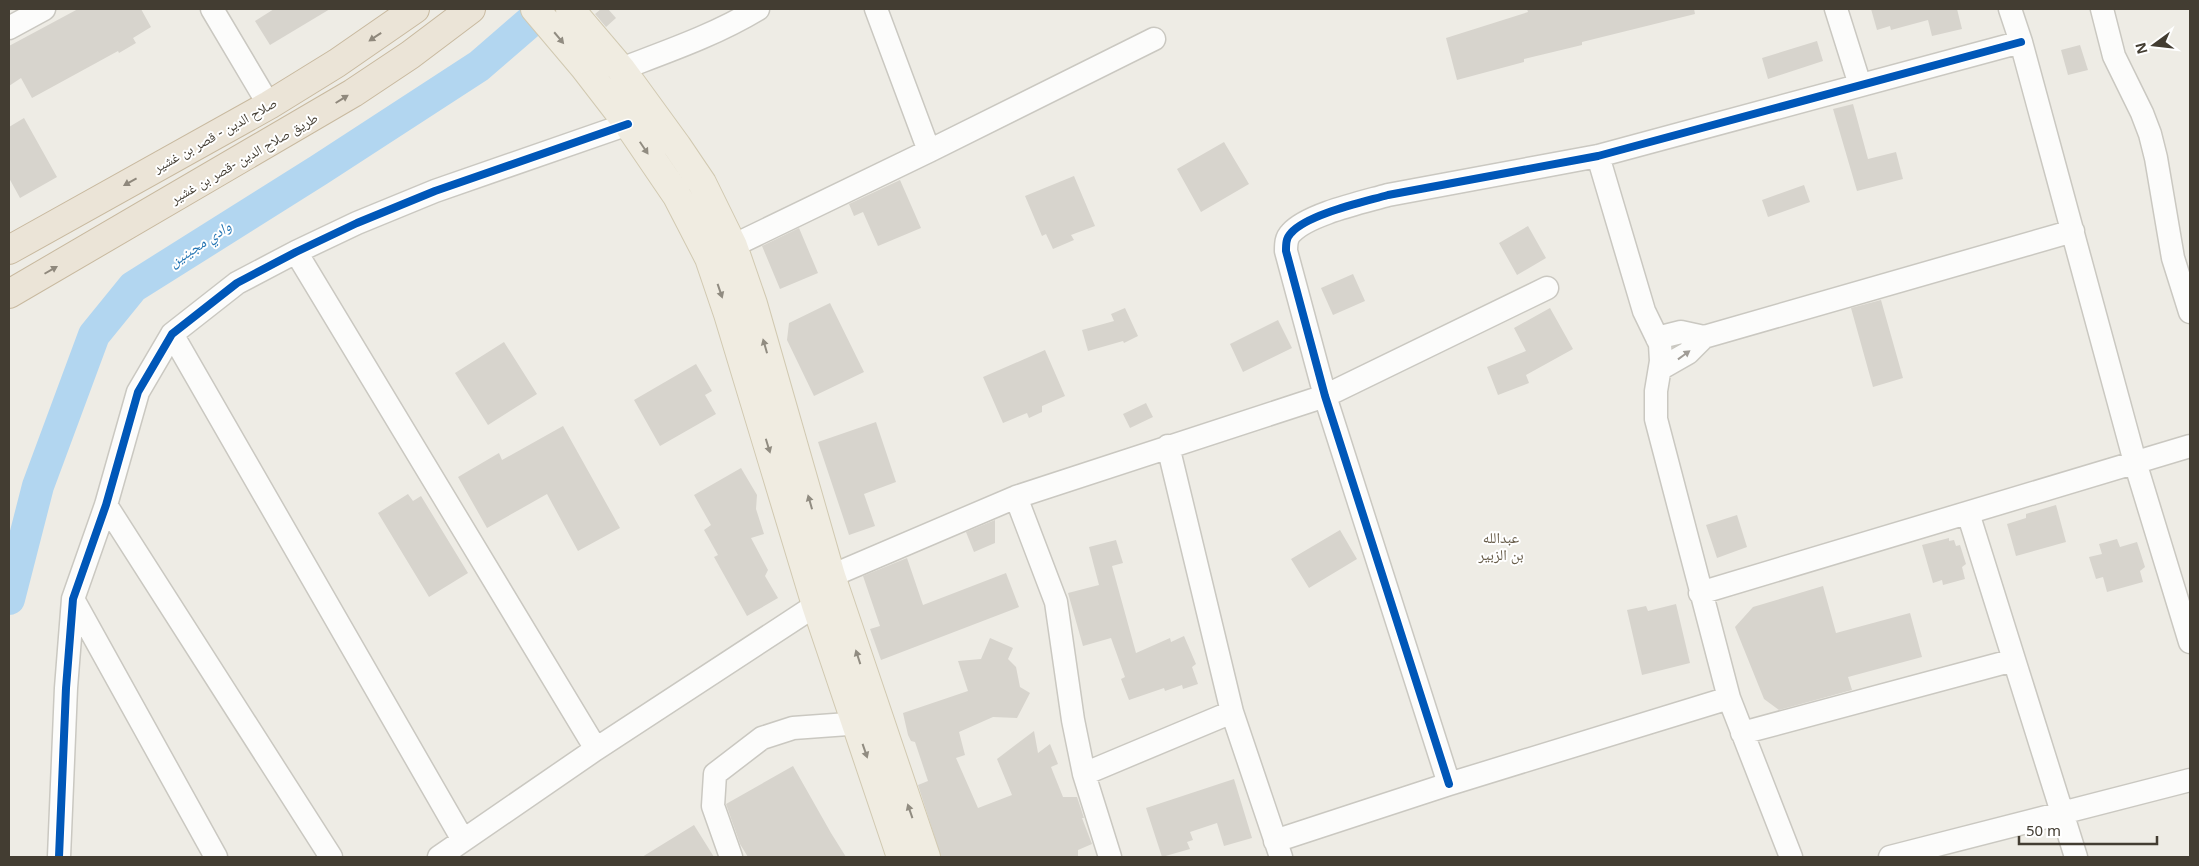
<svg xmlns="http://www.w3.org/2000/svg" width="2199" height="866" font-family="'Noto Sans','Noto Naskh Arabic',sans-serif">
<rect width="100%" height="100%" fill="#eeece5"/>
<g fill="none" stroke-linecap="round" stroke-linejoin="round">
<path stroke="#b2d6f0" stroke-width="32" d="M9 599 38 486 94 335 133 287 319 170 479 66 545 9"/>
</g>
<path fill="#d7d4cd" d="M78 9H141L151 27 133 38 136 43 119 53 118 51 32 98 21 78 9 86V46Z
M274 9H330L270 45 255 21Z
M601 9H608L616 18 606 27 595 14Z
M1527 9H1694L1695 14 1582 42V45L1524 59V62L1457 80 1446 38 1528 12Z
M1871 9H1957L1962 29 1932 36 1928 20 1891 30 1890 26 1877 30Z
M1817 41 1823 61 1768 79 1762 58Z
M2080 45 2088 70 2068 75 2061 50Z
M1853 104 1868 159 1896 152 1903 179 1857 191 1833 109Z
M24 118 57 177 20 198 9 178V127Z
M1224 142 1249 184 1201 212 1177 169Z
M1074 176 1095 226 1071 235 1074 240 1053 249 1046 234 1042 236 1025 196Z
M900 180 921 228 878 246 863 212 854 216 849 204Z
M1804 185 1810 202 1768 217 1762 200Z
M1528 226 1546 258 1517 275 1499 243Z
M799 228 818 273 780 289 762 246Z
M1353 274 1365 301 1333 315 1321 288Z
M1881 300 1903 378 1873 387 1851 308Z
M830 303 864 372 814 396 787 340 789 323Z
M1125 308 1138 336 1124 343 1123 341 1088 351 1082 330 1114 321 1111 314Z
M1550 308 1573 349 1526 375 1529 383 1498 395 1487 367 1526 351 1514 328Z
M1278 320 1292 348 1243 372 1230 344Z
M504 342 537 394 488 425 455 373Z
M1045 350 1065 396 1042 406V412L1029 418 1027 413 1003 423 983 377Z
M696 364 712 391 705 395 716 414 660 446 634 400Z
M1146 403 1153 417 1130 428 1123 414Z
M876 422 896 482 864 494 875 526 849 535 818 442Z
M563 426 620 528 578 551 547 494 487 528 458 477 499 453 502 460Z
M741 468 757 495 756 509 764 534 751 538 768 570 765 576 778 598 747 616 714 557 718 555 704 530 711 525 694 495Z
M408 494 413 501 421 496 468 573 429 597 378 513Z
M2056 505 2066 542 2016 556 2007 524 2026 518V514Z
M1737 515 1747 547 1717 558 1706 525Z
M995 520V543L974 552 966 532Z
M1340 530 1357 559 1309 588 1291 559Z
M1949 538V541L1954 540 1956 546 1960 545 1966 564 1962 567 1965 579 1943 585 1942 580 1933 583 1922 545Z
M2117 539 2120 547 2137 542 2145 567 2140 571 2143 582 2107 592 2103 577 2096 579 2089 557 2102 554 2099 544Z
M1116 540 1123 563 1112 566 1136 653 1170 638 1171 642 1184 636 1196 664 1192 667 1198 684 1183 689 1182 685 1165 691 1164 688 1129 700 1121 679 1125 677 1111 638 1083 646 1068 593 1099 585 1089 547Z
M907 558 923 605 1006 573 1019 607 881 660 870 629 880 626 863 576Z
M1823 586 1836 633 1910 613 1922 657 1848 677 1852 690 1779 710 1764 699 1735 627 1753 607Z
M1676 604 1690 663 1642 675 1627 610 1646 606 1648 611Z
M990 638 1013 648 1008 659 1016 667 1020 687 1030 693 1017 718 993 717 959 732 965 755 956 758 978 808 1012 795 997 759 1034 731 1038 753 1050 744 1058 764 1051 767 1063 797H1077L1084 818H1082L1092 844 1078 850V857H941L918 785 928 781 915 742 911 741 908 735 903 713 968 691 958 661 981 659Z
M793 766 831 833 846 857H748L740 844 726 804Z
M1234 779 1252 838 1224 846 1217 823 1190 832 1193 840 1187 842 1190 849 1162 857 1146 808Z
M694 825 714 857H642Z"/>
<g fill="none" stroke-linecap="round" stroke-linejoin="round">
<g stroke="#cac8c1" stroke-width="25">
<path id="minor" d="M212 9 269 105
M876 9 929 151
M1836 9 1860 85
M2010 9 2021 42 2135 462 2190 642
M2102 9 2114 56 2142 113 2150 134 2156 158 2173 258 2190 312
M9 28 44 9
M621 69C668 51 715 35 758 9
M1598 156 1644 311 1660 344 1661 361 1656 391V419L1729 698 1791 857
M296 252 596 749
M718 253 929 151 1154 39
M172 334 463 840
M1657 338 1681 332 1704 337 2073 231
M1660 369 1688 353 1704 337
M1168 446 1232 712 1281 857
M1016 497 1056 602 1073 720 1084 774 1110 857
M106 505 331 857
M1968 513 2076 857
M831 576 1016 497 1325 396 1547 288
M1700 593 2190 446
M73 599 216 857
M1742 733 2014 660
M1084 774 1232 712
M1449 784 1325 396 1286 251C1286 244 1286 238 1291 233 1308 214 1364 202 1388 195L1598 156 2021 42
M1275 841 1449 784 1729 698
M59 857 66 688 73 599 106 505 138 392 172 334 237 283 296 252 357 223 435 191 628 124
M439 857 596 749 816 605
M731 857 713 806 715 774 762 738 793 728 848 724 871 717
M1890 857 2190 780"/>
</g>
<g stroke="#d1c9b1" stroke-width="30">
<path id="major" d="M535 9 584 67 628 124 677 196 709 258 728 314 816 605 901 857
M570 9 621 69 677 146 702 183 733 246 753 304 831 576 926 857"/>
</g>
<g stroke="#c8b99f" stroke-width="30">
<path id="highway" d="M9 250 269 105 337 63 415 9
M9 294 353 93 410 55 471 9"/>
</g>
<use href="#minor" stroke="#fcfcfb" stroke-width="22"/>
<use href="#major" stroke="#f0ece1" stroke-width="28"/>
<use href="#highway" stroke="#ebe4d7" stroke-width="28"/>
<g stroke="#fff" stroke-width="11">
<path id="cycleway" d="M1449 784 1325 396 1286 251C1286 244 1286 238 1291 233 1308 214 1364 202 1388 195L1598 156 2021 42
M59 857 66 688 73 599 106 505 138 392 172 334 237 283 296 252 357 223 435 191 628 124"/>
</g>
<use href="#cycleway" stroke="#0057b8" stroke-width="8"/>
</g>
<defs><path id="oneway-solid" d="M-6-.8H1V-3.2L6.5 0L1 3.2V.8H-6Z" transform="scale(1.25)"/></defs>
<g fill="#8f887c">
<use href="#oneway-solid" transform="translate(375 37) rotate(146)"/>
<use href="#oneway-solid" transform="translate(342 99) rotate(-32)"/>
<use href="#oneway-solid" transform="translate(130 182) rotate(151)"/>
<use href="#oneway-solid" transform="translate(51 270) rotate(-30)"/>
</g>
<g fill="#918c81">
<use href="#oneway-solid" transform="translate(559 38) rotate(50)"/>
<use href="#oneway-solid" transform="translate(644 148) rotate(56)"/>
<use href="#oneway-solid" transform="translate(720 291) rotate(71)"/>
<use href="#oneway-solid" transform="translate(765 346) rotate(-106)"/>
<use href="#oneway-solid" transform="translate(768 446) rotate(73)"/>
<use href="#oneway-solid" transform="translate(810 502) rotate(-106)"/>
<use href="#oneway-solid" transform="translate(858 657) rotate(-108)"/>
<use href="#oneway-solid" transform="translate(865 751) rotate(71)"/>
<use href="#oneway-solid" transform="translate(910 811) rotate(-109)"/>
</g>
<use fill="#a09c96" href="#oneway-solid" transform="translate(1684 355) rotate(-36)"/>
<g text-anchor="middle" stroke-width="4" stroke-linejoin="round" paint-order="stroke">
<g font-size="14" fill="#433d32" stroke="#fff">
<text transform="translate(215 135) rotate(-29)" y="5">صلاح الدين - قصر بن غشير</text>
<text transform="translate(244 158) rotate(-30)" y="5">طريق صلاح الدين -قصر بن غشير</text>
</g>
<g font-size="15" font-style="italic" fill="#2676b4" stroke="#fff">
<text transform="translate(200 244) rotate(-33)" y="5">وادي مجينين</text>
</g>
<g font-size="15" fill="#665b48" stroke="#fff">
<text x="1501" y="543">عبدالله<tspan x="1501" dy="17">بن الزبير</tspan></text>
</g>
</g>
<rect width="2199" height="866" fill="none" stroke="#433d32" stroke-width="20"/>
<g transform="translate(2154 45) rotate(255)" stroke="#ffffff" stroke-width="4" paint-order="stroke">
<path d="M0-4L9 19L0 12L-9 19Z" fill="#433d32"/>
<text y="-8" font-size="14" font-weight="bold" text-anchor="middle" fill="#433d32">N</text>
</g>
<path d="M2019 836v8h138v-8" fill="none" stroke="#433d32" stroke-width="2.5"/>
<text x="2026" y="836" font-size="15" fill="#433d32" stroke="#ffffff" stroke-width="4" paint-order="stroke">50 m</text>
</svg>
